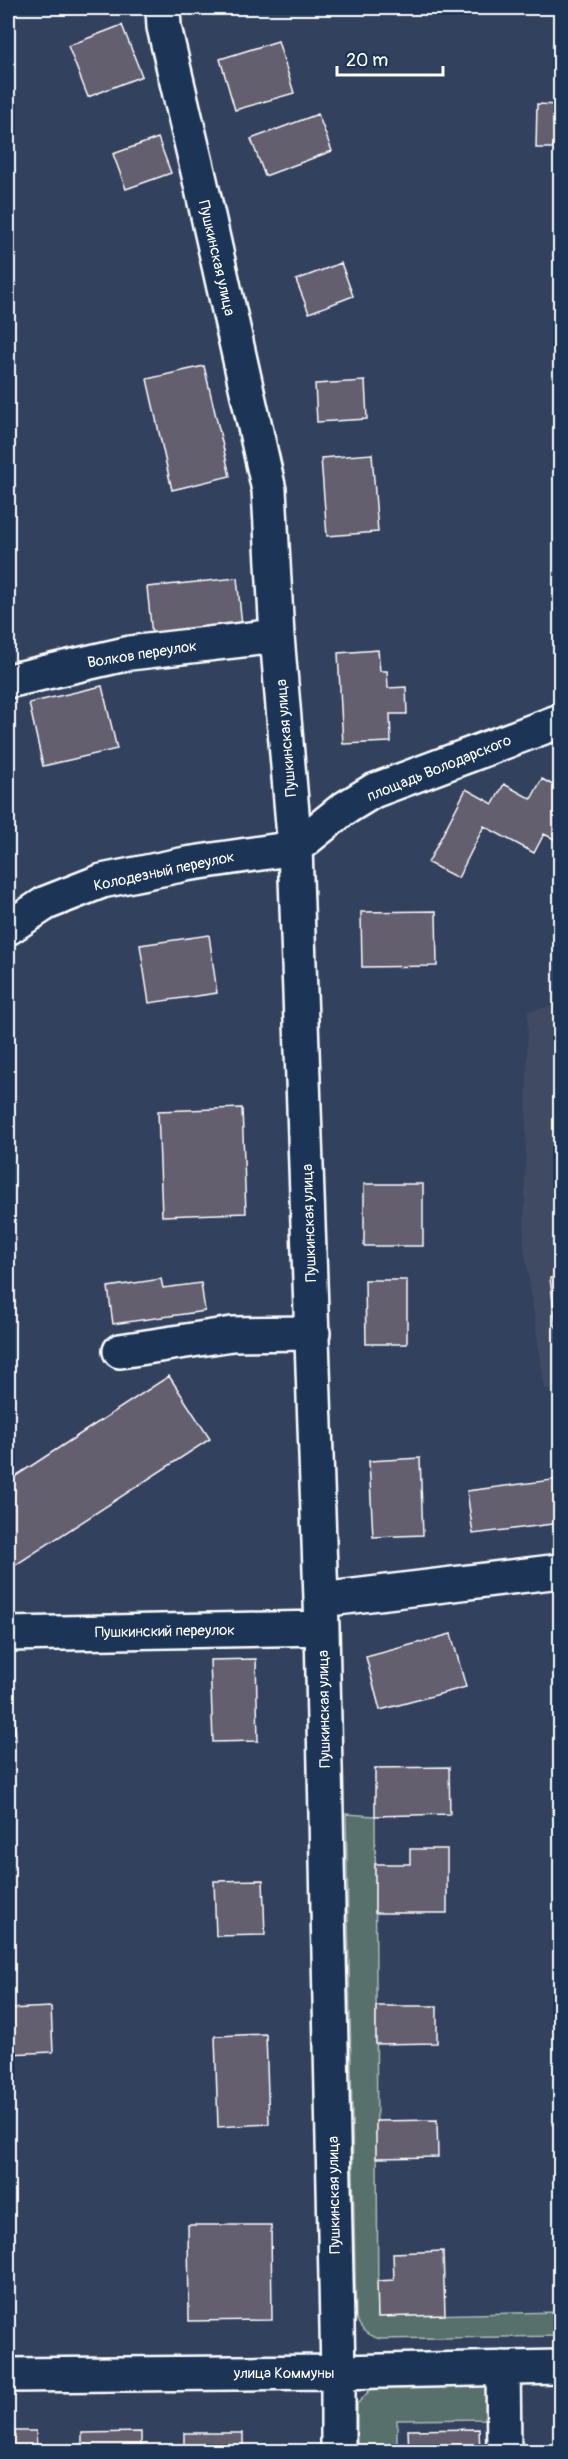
<svg xmlns="http://www.w3.org/2000/svg" width="568" height="2459" font-family="Pangolin,sans-serif">
<rect width="100%" height="100%" fill="#32425e"/>
<filter id="ink" filterUnits="userSpaceOnUse"><feTurbulence type="fractalNoise" baseFrequency=".0167" numOctaves="2"/><feDisplacementMap in="SourceGraphic" scale="12" xChannelSelector="R" yChannelSelector="G"/><feConvolveMatrix kernelMatrix="1 2 1 2 8 2 1 2 1" color-interpolation-filters="sRGB"/></filter>
<g filter="url(#ink)">
<path fill="#414b63" d="M560 1005V1387L545 1389 524 1245 528 1011Z"/>
<path fill="#58706c" stroke="#acb8b6" stroke-width="1.5" d="M346 1814 375 1816 378 2316 560 2312V2336L381 2339C367 2336 362 2331 356 2318Z
M491 2385V2419L397 2420V2451L357 2452V2404L370 2390 380 2386Z"/>
<path fill="#635f6e" stroke="#fff" stroke-width="1.5" d="M122 25 142 76 88 97 68 46Z
M278 41 294 93 235 110 220 59Z
M8 76 14 93 8 95Z
M537 104 560 105V148H536Z
M318 114 332 151 265 176 251 139Z
M158 138 171 173 126 189 113 154Z
M341 263 353 296 309 313 296 280Z
M204 366 230 476 172 490 147 379Z
M365 381 367 419 317 422 315 384Z
M372 454 378 532 327 536 321 458Z
M237 578 242 625 152 635 147 587Z
M378 650 380 671H387L388 688 406 687 407 714H390L391 742 343 744 338 653Z
M102 686 117 749 43 766 29 703Z
M542 779 560 789V842L544 834 534 853 484 826 458 878 428 863 466 789 493 804 504 784 531 799Z
M436 911 437 966 362 967 361 912Z
M209 935 217 993 149 1003 140 945Z
M242 1108 246 1213 162 1216 158 1111Z
M364 1184H423V1246H364Z
M560 1276V1327H556L550 1278Z
M161 1279 163 1288 201 1283 205 1311 113 1324 108 1287Z
M365 1280H407V1344H366Z
M169 1376 210 1439 11 1568 8 1562V1481Z
M420 1458 423 1535 373 1537 369 1461Z
M560 1479V1523L473 1534 467 1491Z
M451 1634 466 1687 380 1710 366 1657Z
M256 1659 258 1741 213 1742 210 1660Z
M8 1675H12L16 1740H8Z
M449 1767 450 1814 375 1816V1768Z
M410 1849H447V1913H375V1864H410Z
M263 1880 265 1935 216 1936 214 1881Z
M376 2006H437V2043L376 2044Z
M51 2007 53 2052 8 2054V2009Z
M266 2034 269 2124 218 2127 215 2036Z
M437 2120 438 2157 376 2158V2121Z
M188 2225H271L272 2320 189 2321Z
M443 2251 445 2315 378 2317 377 2281 394 2280 393 2253Z
M479 2429 480 2452H409L408 2430Z
M8 2431H36L37 2452H8Z
M141 2432V2452H82V2433Z
M184 2433H243V2452H184Z"/>
<g fill="none" stroke-linecap="round" stroke-linejoin="round">
<g stroke="#fff" stroke-width="38">
<path id="minor" d="M163 8 164 27 200 180 269 490 277 636 295 848 322 1628 338 2372V2452
M8 681 130 653 277 636
M8 928 46 903 102 881 186 864 295 848 342 810 373 791 560 721
M120 1351 232 1334 313 1333
M321 1600 560 1571
M8 1634 322 1628
M503 2368 504 2452
M8 2375 338 2372 560 2367"/>
</g>
<use href="#minor" stroke="#1d3557" stroke-width="33"/>
</g>
</g>
<g text-anchor="middle" stroke-width="4.5" stroke-linejoin="round" paint-order="stroke">
<g font-size="15" fill="#fff" stroke="#1d3557">
<text transform="translate(217 258) rotate(77)" y="5">Пушкинская улица</text>
<text transform="translate(142 654) rotate(-9)" y="5">Волков переулок</text>
<text transform="translate(286 738) rotate(-95)" y="5">Пушкинская улица</text>
<text transform="translate(439 768) rotate(-22)" y="5">площадь Володарского</text>
<text transform="translate(164 871) rotate(-12)" y="5">Колодезный переулок</text>
<text transform="translate(309 1223) rotate(-92)" y="5">Пушкинская улица</text>
<text transform="translate(165 1631) rotate(-1)" y="5">Пушкинский переулок</text>
<text transform="translate(324 1709) rotate(-91)" y="5">Пушкинская улица</text>
<text transform="translate(334 2195) rotate(-91)" y="5">Пушкинская улица</text>
<text x="284" y="2378">улица Коммуны</text>
</g>
</g>
<rect width="568" height="2459" fill="none" stroke="#1d3557" stroke-width="30"/>
<rect x="15" y="15" width="538" height="2429" fill="none" stroke="#fff" stroke-width="2" filter="url(#ink)"/>
<path d="M337 66v9h106v-9" fill="none" stroke="#ffffff" stroke-width="3"/>
<text x="346" y="66" font-size="18" fill="#ffffff" stroke="#1d3557" stroke-width="4.5" paint-order="stroke">20 m</text>
</svg>
